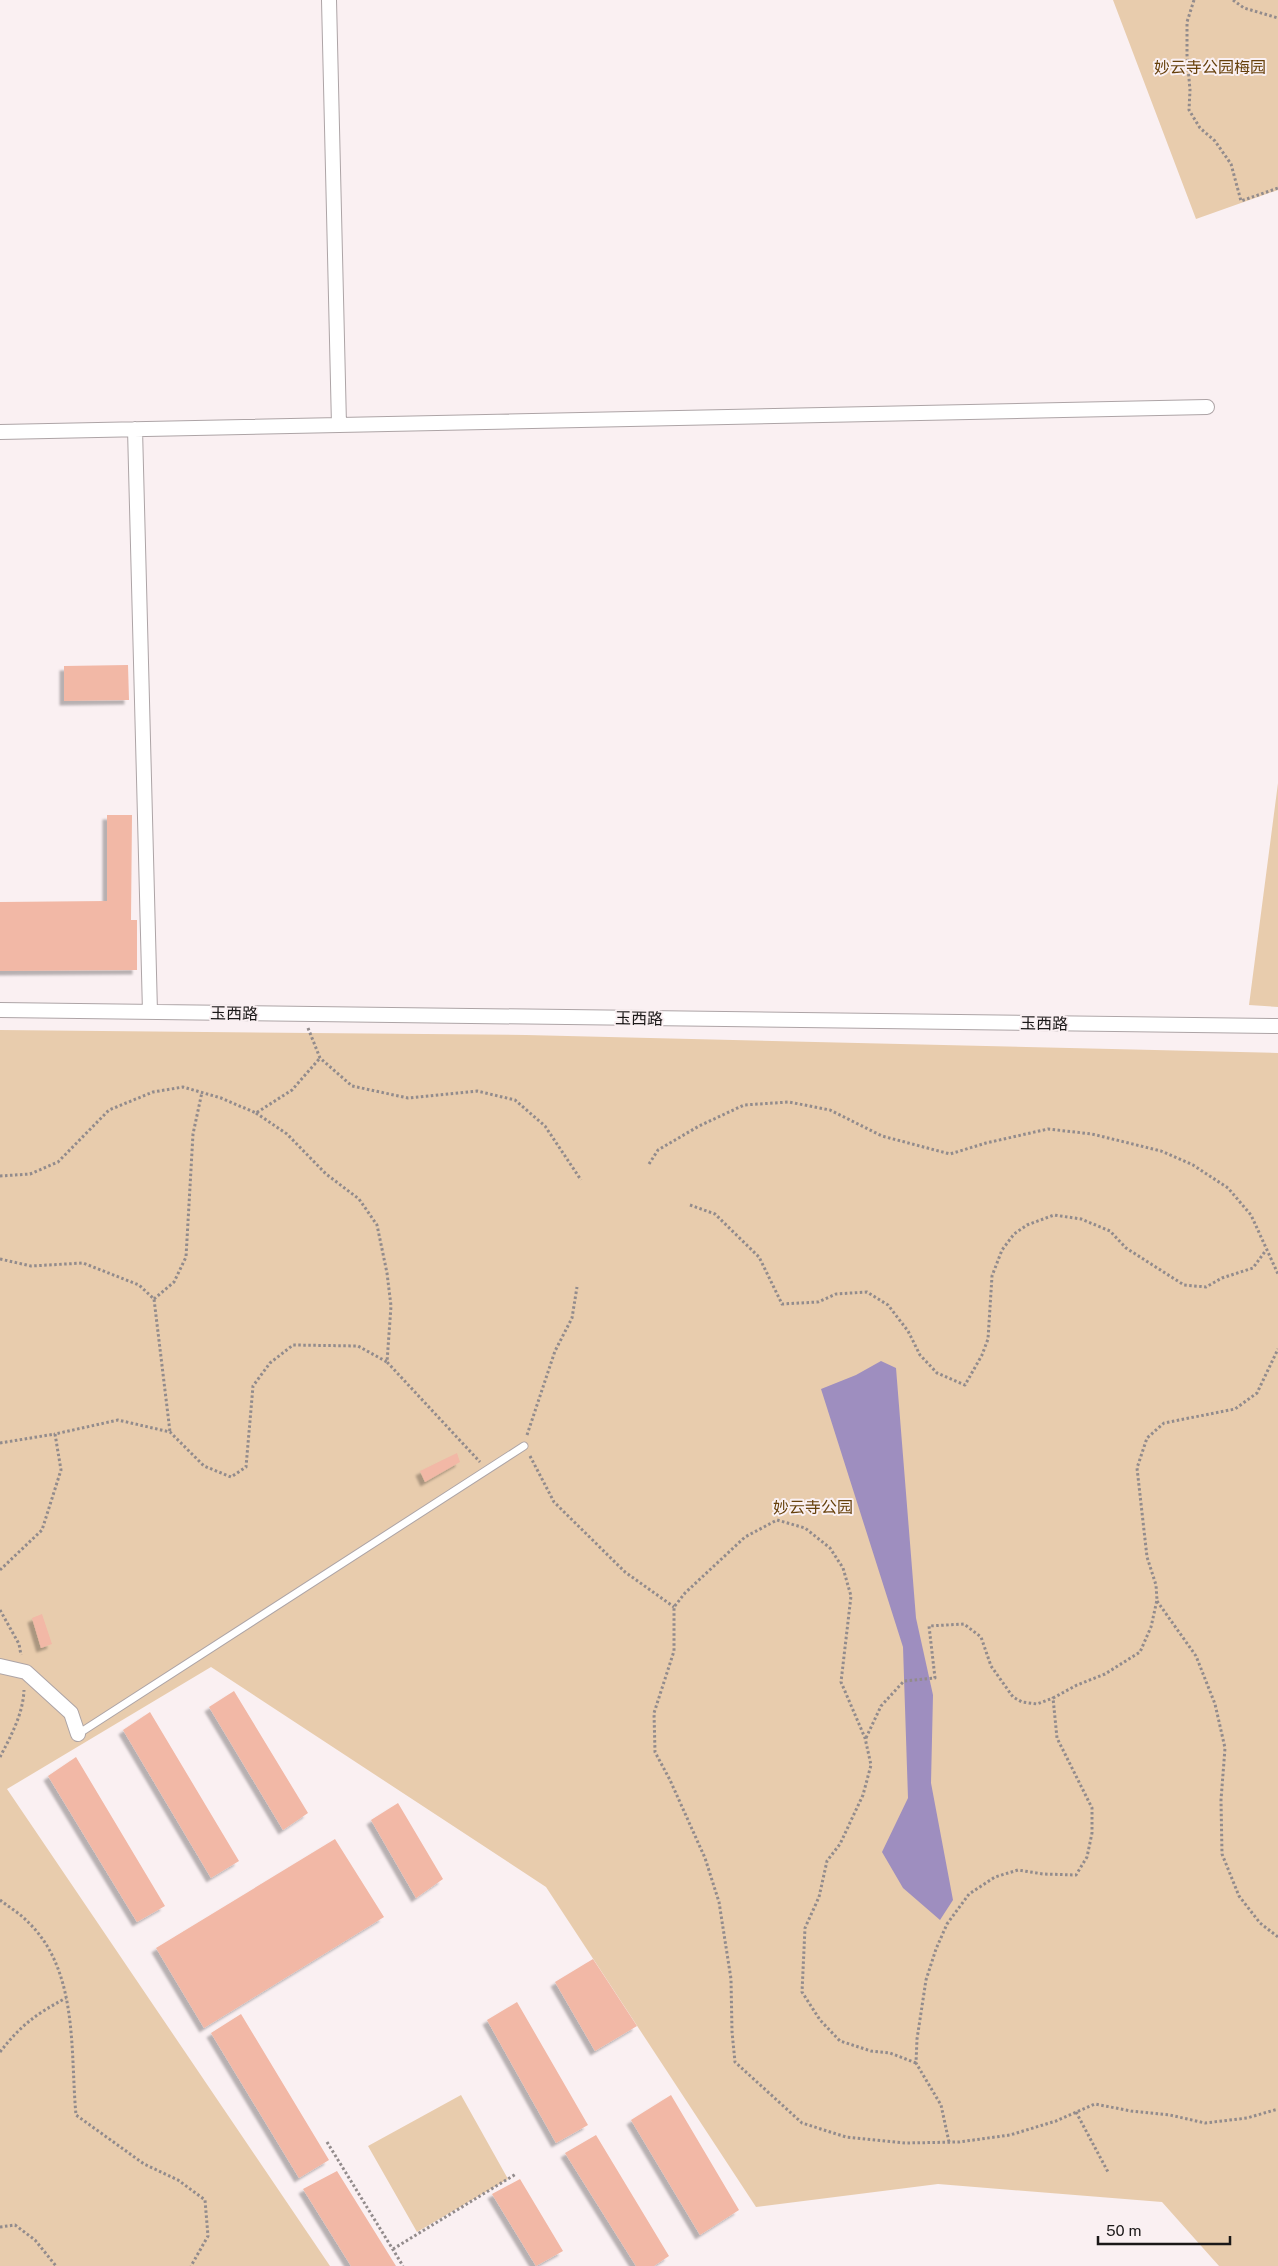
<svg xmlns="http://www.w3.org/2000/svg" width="1278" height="2266" font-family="'Public Sans','Noto Sans SC',sans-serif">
<defs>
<filter id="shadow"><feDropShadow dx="-4.5" dy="4.5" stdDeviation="1" flood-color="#0004"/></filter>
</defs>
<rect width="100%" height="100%" fill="#faf0f2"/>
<path fill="#e8ccad" d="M1113 0H1278V190L1196 219Z
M1278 783V1007L1249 1005Z
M0 1030 526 1035 1278 1053V2266H1219L1162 2202 938 2184 756 2207 546 1887 211 1667 7 1789 330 2266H0Z
M461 2095 508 2179 417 2232 368 2146Z"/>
<path fill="#9e8ebf" d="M881 1361 896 1368 916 1618 933 1695 931 1783 953 1900 940 1920 903 1888 882 1852 908 1798 903 1647 821 1389 856 1375Z"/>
<path fill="#f2b8a6" filter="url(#shadow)" d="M128 665 129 700 64 701V666Z
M107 815H132L131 920H137V970L0 971V902L107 901Z
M457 1453 460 1462 425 1482 420 1471Z
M42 1614 52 1644 41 1648 32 1618Z
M234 1691 308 1813 283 1830 209 1707Z
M150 1712 239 1861 211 1878 123 1730Z
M76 1757 165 1906 137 1922 48 1776Z
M398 1803 443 1879 416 1898 371 1820Z
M335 1839 384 1917 204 2028 156 1948Z
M593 1959 637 2026 595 2051 555 1982Z
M517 2002 588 2125 556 2143 487 2020Z
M241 2014 329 2160 299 2178 211 2033Z
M671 2095 739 2210 700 2235 631 2120Z
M596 2135 669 2256 654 2266H636L565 2153Z
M337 2171 396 2266H351L303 2189Z
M520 2179 563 2251 536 2266 492 2194Z"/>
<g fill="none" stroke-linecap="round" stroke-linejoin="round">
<g stroke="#ada4a6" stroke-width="9">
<path id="service" d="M78 1734 524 1446"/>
</g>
<g stroke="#ada4a6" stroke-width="16">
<path id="minor" d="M329 0 339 425
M135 429 150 1012
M0 432 1207 407
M0 1010 1278 1026
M0 1666 26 1672 71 1713 78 1734"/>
</g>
<path stroke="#928b8c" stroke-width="3" stroke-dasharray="2.5 2.5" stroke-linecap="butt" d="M1194 0 1187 22V55L1190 90 1189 110 1200 128 1215 141 1231 164 1241 201 1278 188
M1233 0 1244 8 1278 18
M308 1028 320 1058 352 1086 408 1098 477 1091 515 1100 545 1126 581 1180
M256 1113 287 1134 326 1174 359 1199 377 1225 387 1273 391 1306 387 1362 480 1462
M649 1164 658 1150 699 1126 744 1105 789 1102 830 1110 882 1136 950 1154 986 1143 1048 1129 1092 1134 1161 1151 1193 1165 1228 1188 1251 1215 1278 1274
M0 1176 30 1174 58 1162 109 1110 153 1092 183 1087 221 1098 256 1113 292 1090 320 1058
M690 1205 715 1214 759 1257 782 1304 818 1302 836 1294 867 1292 888 1305 908 1331 920 1355 937 1373 965 1385 982 1355 988 1339 992 1276 1002 1250 1014 1234 1027 1225 1054 1215 1081 1219 1110 1231 1126 1248 1184 1285 1206 1287 1222 1278 1253 1268 1266 1250
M0 1259 31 1266 83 1263 139 1285 154 1299 170 1432
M154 1299 174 1282 186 1257 193 1134 202 1092
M527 1435 555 1351 572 1318 577 1287
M0 1443 55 1434
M530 1456 554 1502 625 1572 674 1607
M0 1570 42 1530 61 1470 55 1434 118 1420 170 1432 204 1466 231 1477 246 1467 253 1386 270 1363 293 1345 358 1346 387 1362
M1157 1601 1196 1656 1215 1704 1225 1748 1221 1800 1222 1854 1239 1896 1260 1923 1278 1937
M0 1610 19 1644 21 1655
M866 1738 881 1706 904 1681 935 1678 929 1626 964 1624 981 1637 991 1666 1013 1697 1022 1702 1037 1704 1053 1698
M0 1757C11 1736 23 1714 24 1690
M0 1900C9 1907 19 1913 27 1921 79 1970 70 2051 76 2115L144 2164 178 2180 205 2200 208 2236 191 2266
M0 2052C21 2025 36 2014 66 1998
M916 2063 890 2053 871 2051 840 2041 820 2020 802 1992 805 1928 819 1897 827 1861 840 1844 863 1795 871 1765 865 1738 841 1682 851 1596 843 1568 830 1548 805 1528 777 1520 745 1537 685 1593 674 1607V1651L654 1713 655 1752 670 1780 705 1858 719 1902 731 1979 732 2032 735 2062 802 2123 846 2137 905 2143 959 2142 1010 2135 1056 2121 1095 2104 1131 2111 1170 2115 1205 2123 1247 2118 1278 2109
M1076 2112 1108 2172
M327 2142 403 2266
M949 2142 941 2105 916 2063 917 2039 926 1980 936 1949 947 1924 969 1894 995 1877 1018 1870 1043 1874 1076 1875 1087 1857 1092 1833V1808L1057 1738 1053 1698 1077 1685 1105 1674 1140 1652 1151 1627 1157 1600 1156 1585 1147 1557 1137 1468 1147 1438 1164 1423 1235 1409 1257 1393 1278 1349
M0 2227 15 2225 35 2240 56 2266
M393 2249 516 2174"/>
<use href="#service" stroke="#fff" stroke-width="7"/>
<use href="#minor" stroke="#fff" stroke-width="14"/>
</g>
<g text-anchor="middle" stroke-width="4" stroke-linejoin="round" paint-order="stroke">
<g font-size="16" fill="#67410c" stroke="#faf0f2">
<text x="1210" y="73">妙云寺公园梅园</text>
<text x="813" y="1513">妙云寺公园</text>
</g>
<g font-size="16" fill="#1b1818" stroke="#faf0f2">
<text transform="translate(234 1013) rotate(1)" y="6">玉西路</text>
<text transform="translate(639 1018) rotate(1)" y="6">玉西路</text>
<text transform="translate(1044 1023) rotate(1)" y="6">玉西路</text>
</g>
</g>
<path d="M1098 2236v8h132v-8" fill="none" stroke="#1b1818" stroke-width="2.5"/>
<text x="1106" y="2236" font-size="15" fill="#1b1818" stroke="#faf0f2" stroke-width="4" paint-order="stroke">50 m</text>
</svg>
